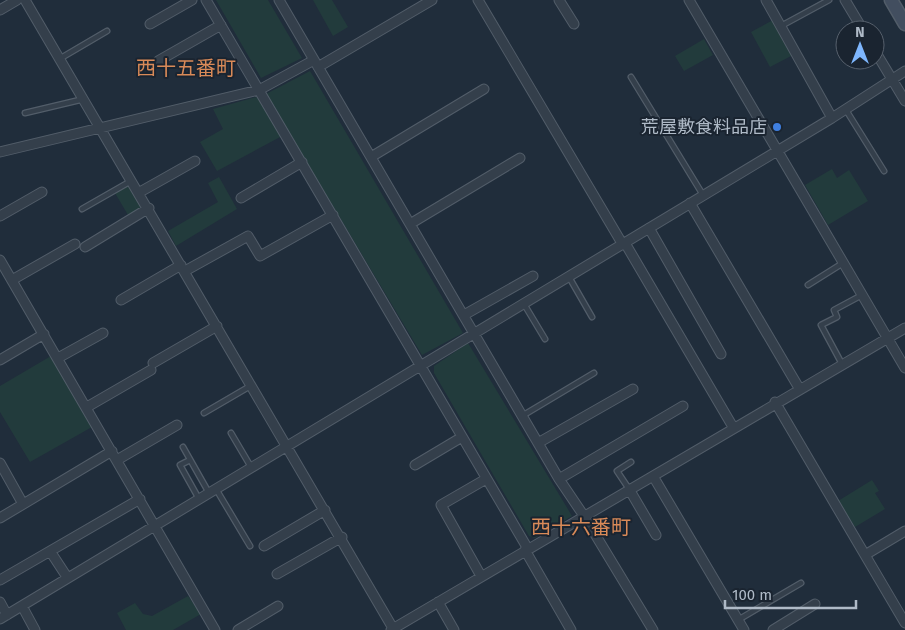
<svg xmlns="http://www.w3.org/2000/svg" width="905" height="630" font-family="'Fira Sans','Noto Sans JP',sans-serif">
<rect width="100%" height="100%" fill="#202d3b"/>
<path fill="#223b3c" d="M216 0H268L302 58 261 78Z
M313 0H332L348 27 333 36Z
M773 20 793 55 770 67 751 32Z
M704 39 713 55 684 71 675 56Z
M310 71 463 333 422 355 266 94Z
M260 96 282 136 217 171 200 142 223 129 213 109Z
M832 169 837 178 849 170 868 201 828 225 805 185Z
M219 177 237 209 176 246 168 231 218 202 208 183Z
M130 185 141 205 140 208 128 215 115 193Z
M468 343 572 516 535 538 529 536 434 373V366Z
M51 356 92 427 30 462 0 412V386Z
M872 480 879 491 875 493 885 509 855 527 838 501Z
M188 596 201 614 173 630H126L117 613 135 603 143 614 152 616Z"/>
<g fill="none" stroke-linecap="round" stroke-linejoin="round">
<g stroke="#525d69" stroke-width="7">
<path id="lane" d="M781 26 829 0
M61 58 107 31
M631 77 703 195
M846 110 884 171
M25 113 84 99
M82 209 131 181
M569 277 592 317
M808 285 843 263
M524 304 545 339
M842 364 821 325 837 317 834 310 862 295
M204 413 252 385
M522 416 594 373
M231 433 251 467
M183 447 209 493
M190 460 180 465 199 499
M216 489 250 546
M629 489 617 471 631 462
M738 620 801 583"/>
</g>
<g stroke="#525d69" stroke-width="11">
<path id="street" d="M25 0 394 630
M206 0 528 549
M279 0 559 479 584 516 653 630
M478 0 623 245
M559 0 574 24
M689 0 905 368
M766 0 832 118
M845 0 863 30
M0 10 17 0
M150 24 192 0
M875 51 905 101
M158 61 221 25
M318 67 432 0
M0 152 259 90 314 60
M371 157 484 89
M140 192 195 161
M241 198 302 162
M690 203 799 388
M0 216 42 192
M410 224 520 158
M649 228 721 354
M625 243 733 427
M85 247 149 208
M0 260 215 630
M185 271 248 236 260 256 333 215
M12 280 75 244
M121 300 181 265
M464 315 533 276
M58 358 103 333
M0 360 44 334
M153 363 217 326
M775 402 905 623
M87 407 151 370
M538 443 633 389
M117 460 177 425
M0 463 23 504
M415 465 462 437
M653 476 744 630
M559 479 683 406
M629 489 656 535
M0 518 112 451
M264 546 325 510
M525 550 571 630
M50 551 67 577
M865 555 905 531
M277 574 342 537
M481 576 441 505 486 479
M0 580 140 499
M0 602 7 615
M438 602 454 630
M22 606 35 630
M0 619 832 118 905 71
M238 630 278 606
M391 630 905 328
M773 630 815 604"/>
</g>
<g stroke="#525d69" stroke-width="15">
<path id="secondary" d="M891 0 905 24"/>
</g>
<use href="#lane" stroke="#343f4b" stroke-width="4.5"/>
<use href="#street" stroke="#343f4b" stroke-width="9"/>
<use href="#secondary" stroke="#424e5f" stroke-width="12"/>
</g>
<circle fill="#3f7fe0" stroke="#1a2430" stroke-width="2" cx="777" cy="127" r="5"/>
<g text-anchor="middle" stroke-width="4" stroke-linejoin="round" paint-order="stroke">
<g font-size="18" fill="#afbac7" stroke="#1a2430" text-anchor="end">
<text x="767" y="133">荒屋敷食料品店</text>
</g>
<g font-size="20" fill="#d98a58" stroke="#1a2430">
<text x="186" y="75">西十五番町</text>
<text x="581" y="534">西十六番町</text>
</g>
</g>
<g transform="translate(860 45)"><circle r="24" fill="#1a2430" stroke="#56606c"/>
<path d="M0-4L9 19L0 12L-9 19Z" fill="#7eb6fd"/>
<text y="-8" font-size="14" font-weight="bold" text-anchor="middle" fill="#afbac7">N</text>
</g>
<path d="M725 600v8h131v-8" fill="none" stroke="#afbac7" stroke-width="2.5"/>
<text x="732" y="600" font-size="15" fill="#afbac7" stroke="#1a2430" stroke-width="4" paint-order="stroke">100 m</text>
</svg>
